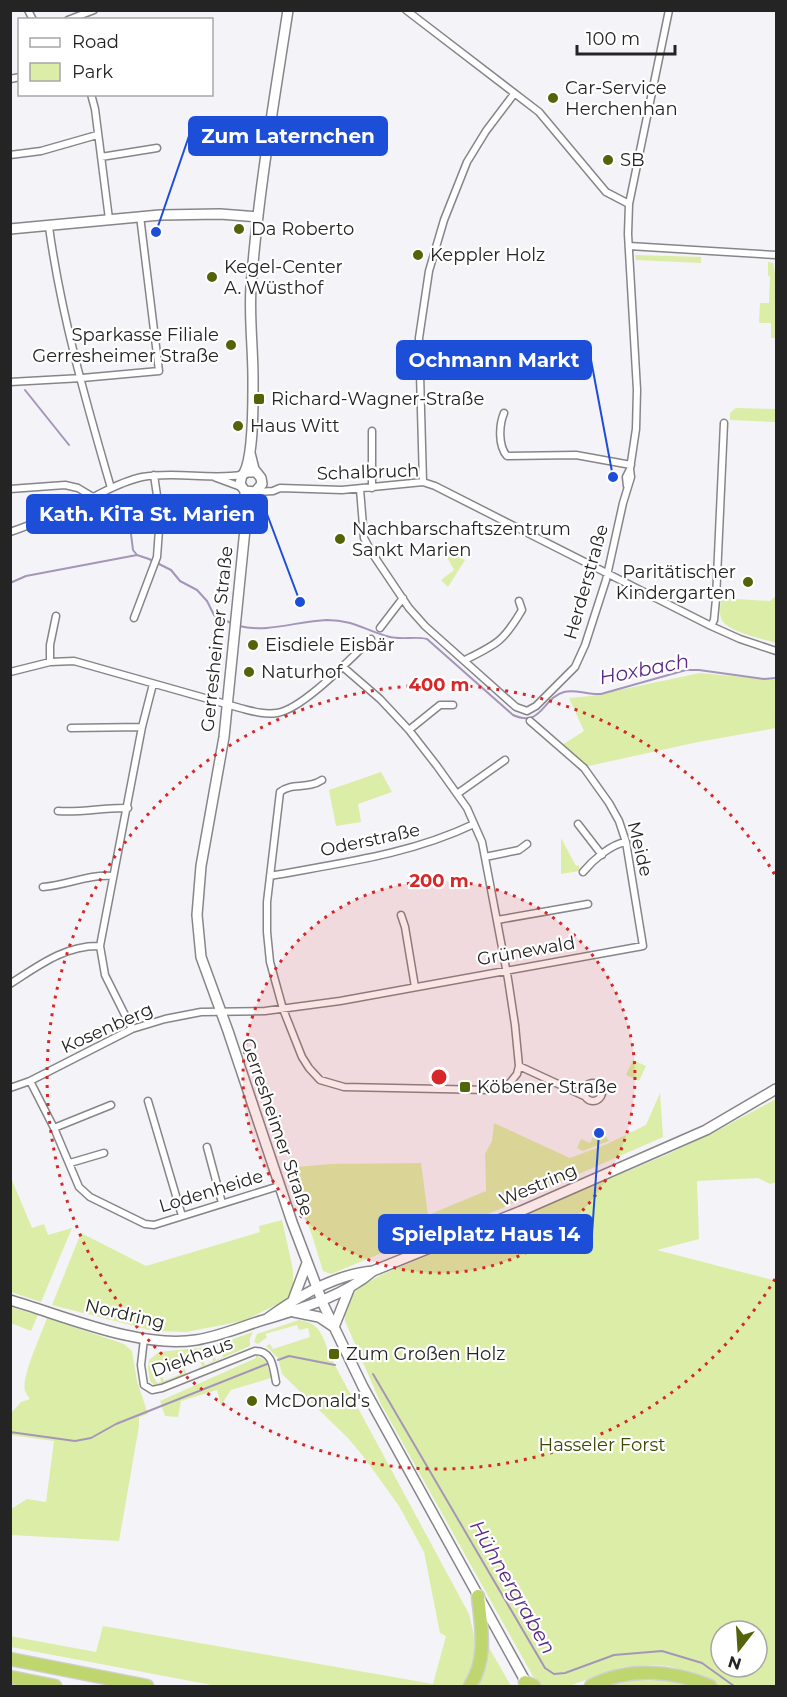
<svg xmlns="http://www.w3.org/2000/svg" width="787" height="1697" font-family="Montserrat,sans-serif">
<rect width="100%" height="100%" fill="#f4f3f7"/>
<path fill="#dbeda7" fill-rule="evenodd" d="M635 255 701 257V263L636 260Z
M768 262 773 263 775 273 776 274V338H771V323H759L760 303H769L770 276H768Z
M736 408 776 409V422L730 420V413Z
M448 551 465 560 448 587 441 580 454 570 445 553Z
M776 596V643C764 639 724 631 721 618 719 612 721 604 721 598L770 601Z
M700 673 776 680V728L698 742 584 767 562 745 584 731 569 698 591 696Z
M381 772 392 792 358 804 361 822 336 826 329 790Z
M561 838 576 866 579 865V871L561 874Z
M633 1060 646 1066 639 1081 626 1075Z
M660 1093 663 1137 486 1215 377 1255 331 1274 323 1271 312 1235 285 1168 331 1164 421 1163 428 1215 486 1191 485 1154 492 1141 494 1123 570 1158 607 1144 646 1125Z
M776 1099V1182L770 1184 758 1178 697 1181 699 1239 657 1250 776 1281V1686H718L693 1673 668 1666 648 1665 622 1667 569 1686H542L535 1680 381 1404 345 1321C342 1295 361 1286 381 1275L666 1155 720 1129ZM721 1631H757V1667H721Z
M598 1126 609 1141 583 1151 577 1148 581 1139 590 1143Z
M11 1178 32 1228 44 1224 48 1235 72 1228 41 1302 11 1292Z
M282 1220 293 1270V1287L296 1289 286 1300 243 1321 186 1332 154 1331 52 1305 81 1233 146 1266 260 1232 259 1226Z
M10 1307 38 1315 31 1331 11 1323Z
M47 1318 124 1344 132 1351 137 1381 148 1414 139 1417V1426L119 1541 11 1535V1509L27 1499 46 1502 54 1441 10 1435 11 1413 21 1402 30 1399C28 1396 26 1394 25 1391 21 1377 42 1333 47 1318Z
M299 1320C322 1323 323 1339 331 1358L469 1614C476 1645 482 1658 464 1686H217L11 1647 10 1636 96 1652 103 1626 433 1684 446 1636 440 1633 424 1552 399 1506 363 1456 348 1438 282 1374 278 1358 266 1346 270 1344 273 1349 310 1337 308 1328 299 1330 297 1325 265 1334 267 1337 258 1344 254 1342 257 1334Z
M253 1332 250 1338V1346L197 1369 202 1366 200 1361 203 1360 205 1365 213 1361 212 1356H214L216 1360 223 1357 219 1346 210 1349 211 1351 207 1352 206 1349 197 1352 198 1355 196 1356 194 1353 186 1356 187 1360 184 1361 183 1357 175 1361V1364L173 1365 171 1362 151 1369 157 1383 161 1382 160 1377 162 1376 164 1381 184 1373 182 1368 185 1369 186 1374 168 1381V1383L154 1385 150 1381 148 1368 149 1360 159 1352 210 1347Z
M256 1355 266 1361 271 1378 231 1390 221 1405 217 1390 181 1401 178 1417 165 1416 160 1401 256 1358Z
M487 1644 511 1686H474Z
M637 1680 670 1681 690 1686H609Z"/>
<g fill="none" stroke-linecap="round" stroke-linejoin="round">
<path stroke="#a495b9" stroke-width="2" d="M10 373 11 376
M25 390 69 445
M114 495 130 526 133 550 137 555
M10 583 26 576 137 555 149 559 171 570 180 581 197 590 207 601 214 615 233 624
M239 626C268 633 297 621 327 620 354 620 366 631 390 637 403 640 415 636 427 639L513 715C542 728 542 698 564 692 575 689 588 695 601 694L686 670H699L764 679 776 678
M278 1360 289 1356 335 1365
M373 1374 545 1668 554 1674 565 1673 614 1655 662 1651 702 1663 734 1686
M10 1432 75 1441 91 1438 116 1424 267 1364"/>
<g stroke="#878589" stroke-width="9">
<path id="street" d="M28 10 33 20
M406 10 539 112 606 192 629 204
M68 20 94 10
M10 79 20 77
M91 94 95 109 109 219
M10 155 41 151 97 135
M101 157 157 148
M49 227C61 315 86 402 111 488
M629 246 776 255
M10 382 82 378 159 371 140 216
M504 413C499 425 498 446 507 456L576 455 631 465
M214 477 241 487
M423 482 419 338 429 271 444 220 467 162 486 131 514 94
M627 486 626 477 630 469
M372 488V431
M10 489 65 485 78 488 93 497
M360 489 364 538 372 553 409 608 425 626 516 707 527 711 536 706 575 667 585 645 606 580 623 503 631 477 630 469 636 429 637 390 628 234 629 204 669 10
M256 492 273 491 280 488 342 490 423 482 435 486 711 626 740 639 776 651
M10 532C37 523 61 512 87 500 104 492 122 481 142 477 176 471 208 480 242 475
M134 618 157 557 160 516 154 475
M711 626 714 620 716 599 724 423
M380 628 403 598
M465 660C497 644 503 642 522 610L519 601
M50 662V645L56 616
M10 672 50 662 74 661 240 708C252 711 264 715 277 713 303 709 351 658 371 639
M71 728 142 727
M409 730 440 705H453
M322 780C307 790 292 782 280 792L267 902V932L270 962 283 1009 302 1057 309 1068 320 1080 344 1087 489 1090 498 1089 509 1084 517 1074 519 1066 515 1025 508 979 482 842 467 808 437 766 409 730 380 699 343 667
M457 794 505 760
M58 811C82 813 104 807 128 808
M578 824 602 855
M485 857 519 850 527 844
M583 872C593 860 611 844 626 842
M270 876C340 863 409 855 474 824
M43 887C68 885 88 874 113 876
M401 915 405 927 415 987
M497 920 588 904
M10 984C38 966 65 945 100 946
M132 1029 105 975 100 946 142 727 153 684
M519 1066 584 1096
M30 1081 54 1128 79 1187 90 1197 145 1224 154 1225 279 1186
M584 1092a9 9 0 1 1 18 0a9 9 0 1 1-18 0Z
M10 1088 30 1081 132 1029 165 1019 201 1012 265 1011 340 1001 643 946 626 842 619 821 609 803 584 768 530 721
M148 1101 182 1216
M54 1128 111 1105
M207 1147 222 1203
M70 1163 104 1153
M144 1339 141 1365 144 1385 152 1390 162 1388 255 1351C273 1351 273 1368 276 1382"/>
</g>
<g stroke="#878589" stroke-width="12">
<path id="secondary" d="M10 229 160 215 220 214 258 217
M250 453 254 469 261 478 262 484 255 492 245 491 240 484 242 475 247 472H256
M244 473C254 456 253 400 253 378 253 348 249 317 251 287 258 194 274 102 288 10
M245 491V529L224 737 201 866 197 915 201 957 228 1031 292 1222 324 1306 363 1387 528 1686
M10 1300C65 1316 140 1349 196 1340 222 1336 245 1325 270 1318 306 1307 345 1295 373 1271
M293 1300 307 1263
M294 1312 319 1317 334 1327
M268 1318C297 1297 337 1274 373 1271L521 1211 706 1130 776 1089
M334 1327 350 1287"/>
</g>
<g stroke="#cfcfcf" stroke-width="15">
<path id="highway" d="M10 1659 147 1686
M10 1677 55 1686
M525 1682 534 1686
M470 1686C488 1658 481 1627 478 1596
M591 1686C628 1667 672 1670 710 1686"/>
</g>
<use href="#street" stroke="#fff" stroke-width="6"/>
<use href="#secondary" stroke="#fff" stroke-width="9"/>
<use href="#highway" stroke="#bfd66e" stroke-width="12"/>
</g>
<circle cx="439" cy="1077" r="196" fill="#d62828" fill-opacity=".12"/>
<g fill="none" stroke="#d62828" stroke-width="3" stroke-dasharray="3 6">
<circle cx="439" cy="1077" r="196"/>
<path d="M775 1279A392 392 0 1 1 775 875"/>
</g>
<g fill="#536308" stroke="#fff" stroke-width="2">
<circle cx="553" cy="98" r="6"/>
<circle cx="608" cy="160" r="6"/>
<circle cx="239" cy="229" r="6"/>
<circle cx="418" cy="255" r="6"/>
<circle cx="212" cy="277" r="6"/>
<circle cx="231" cy="345" r="6"/>
<rect x="253" y="393" width="12" height="12" rx="3"/>
<circle cx="238" cy="426" r="6"/>
<circle cx="340" cy="539" r="6"/>
<circle cx="748" cy="582" r="6"/>
<circle cx="253" cy="645" r="6"/>
<circle cx="249" cy="672" r="6"/>
<rect x="459" y="1081" width="12" height="12" rx="3"/>
<rect x="328" y="1348" width="12" height="12" rx="3"/>
<circle cx="252" cy="1401" r="6"/>
</g>
<g text-anchor="middle" stroke-width="4.5" stroke-linejoin="round" paint-order="stroke">
<g font-size="18" fill="#242425" stroke="#fff" text-anchor="start">
<text x="565" y="94">Car-Service<tspan x="565" dy="21">Herchenhan</tspan></text>
<text x="620" y="166">SB</text>
<text x="251" y="235">Da Roberto</text>
<text x="430" y="261">Keppler Holz</text>
<text x="224" y="273">Kegel-Center<tspan x="224" dy="21">A. Wüsthof</tspan></text>
<text x="219" y="341" text-anchor="end">Sparkasse Filiale<tspan x="219" dy="21">Gerresheimer Straße</tspan></text>
<text x="271" y="405">Richard-Wagner-Straße</text>
<text x="250" y="432">Haus Witt</text>
<text x="352" y="535">Nachbarschaftszentrum<tspan x="352" dy="21">Sankt Marien</tspan></text>
<text x="736" y="578" text-anchor="end">Paritätischer<tspan x="736" dy="21">Kindergarten</tspan></text>
<text x="265" y="651">Eisdiele Eisbär</text>
<text x="261" y="678">Naturhof</text>
<text x="477" y="1093">Köbener Straße</text>
<text x="346" y="1360">Zum Großen Holz</text>
<text x="264" y="1407">McDonald's</text>
</g>
<g font-size="18" fill="#242425" stroke="#fff">
<text transform="translate(368 472) rotate(-2)" y="6">Schalbruch</text>
<text transform="translate(586 582) rotate(-74)" y="6">Herderstraße</text>
<text transform="translate(217 639) rotate(-84)" y="6">Gerresheimer Straße</text>
<text transform="translate(370 840) rotate(-12)" y="6">Oderstraße</text>
<text transform="translate(640 849) rotate(76)" y="6">Meide</text>
<text transform="translate(526 951) rotate(-10)" y="6">Grünewald</text>
<text transform="translate(107 1028) rotate(-24)" y="6">Kosenberg</text>
<text transform="translate(277 1127) rotate(71)" y="6">Gerresheimer Straße</text>
<text transform="translate(538 1185) rotate(-23)" y="6">Westring</text>
<text transform="translate(211 1191) rotate(-17)" y="6">Lodenheide</text>
<text transform="translate(125 1314) rotate(13)" y="6">Nordring</text>
<text transform="translate(192 1357) rotate(-20)" y="6">Diekhaus</text>
</g>
<g font-size="18" fill="#3c4900" stroke="#fff">
<text x="602" y="1451">Hasseler Forst</text>
</g>
<g font-size="20" font-style="italic" fill="#5a2989" stroke="#fff">
<text transform="translate(644 669) rotate(-11)" y="7">Hoxbach</text>
<text transform="translate(513 1587) rotate(60)" y="7">Hühnergraben</text>
</g>
</g>
<circle cx="439" cy="1077" r="9" fill="#d62828" stroke="#fff" stroke-width="3"/>
<g font-size="18" text-anchor="middle" font-weight="bold" fill="#d62828" stroke="#fff" stroke-width="4.5" stroke-linejoin="round" paint-order="stroke">
<text x="439" y="691">400 m</text>
<text x="439" y="887">200 m</text>
</g>
<path fill="none" stroke="#1d4ed8" stroke-width="2" d="M156 232L189 136M613 477L591 360M300 602L267 514M599 1133L592 1234"/>
<g fill="#1d4ed8" stroke="#fff" stroke-width="2">
<circle cx="156" cy="232" r="6"/>
<circle cx="613" cy="477" r="6"/>
<circle cx="300" cy="602" r="6"/>
<circle cx="599" cy="1133" r="6"/>
</g>
<g fill="#1d4ed8" stroke="#1d4ed8" stroke-width="2">
<rect x="189" y="117" width="198" height="38" rx="6"/>
<rect x="397" y="341" width="194" height="38" rx="6"/>
<rect x="27" y="495" width="240" height="38" rx="6"/>
<rect x="379" y="1215" width="213" height="38" rx="6"/>
</g>
<g font-size="20" text-anchor="middle" font-weight="bold" fill="#fff">
<text x="288" y="143">Zum Laternchen</text>
<text x="494" y="367">Ochmann Markt</text>
<text x="147" y="521">Kath. KiTa St. Marien</text>
<text x="486" y="1241">Spielplatz Haus 14</text>
</g>
<rect width="787" height="1697" fill="none" stroke="#242425" stroke-width="24"/>
<rect x="18" y="18" width="195" height="78" fill="#ffffff" stroke="#a7a7a8" stroke-width="1.5"/>
<rect x="30" y="38" width="30" height="9" fill="#ffffff" stroke="#a7a7a8" stroke-width="1.5"/>
<text x="72" y="48" font-size="18" fill="#242425">Road</text>
<rect x="30" y="63" width="30" height="18" fill="#dbeda7" stroke="#a7a7a8" stroke-width="1.5"/>
<text x="72" y="78" font-size="18" fill="#242425">Park</text>
<g transform="translate(739 1649) rotate(197)"><circle r="28" fill="#ffffff" stroke="#a7a7a8" stroke-width="1.5"/>
<path d="M0-4.5L10 22L0 15L-10 22Z" fill="#536308"/>
<text y="-9" font-size="16" font-weight="bold" text-anchor="middle" fill="#242425">N</text>
</g>
<path d="M577 45v9h98v-9" fill="none" stroke="#242425" stroke-width="3"/>
<text x="586" y="45" font-size="18" fill="#242425" stroke="#ffffff" stroke-width="4.5" paint-order="stroke">100 m</text>
</svg>
